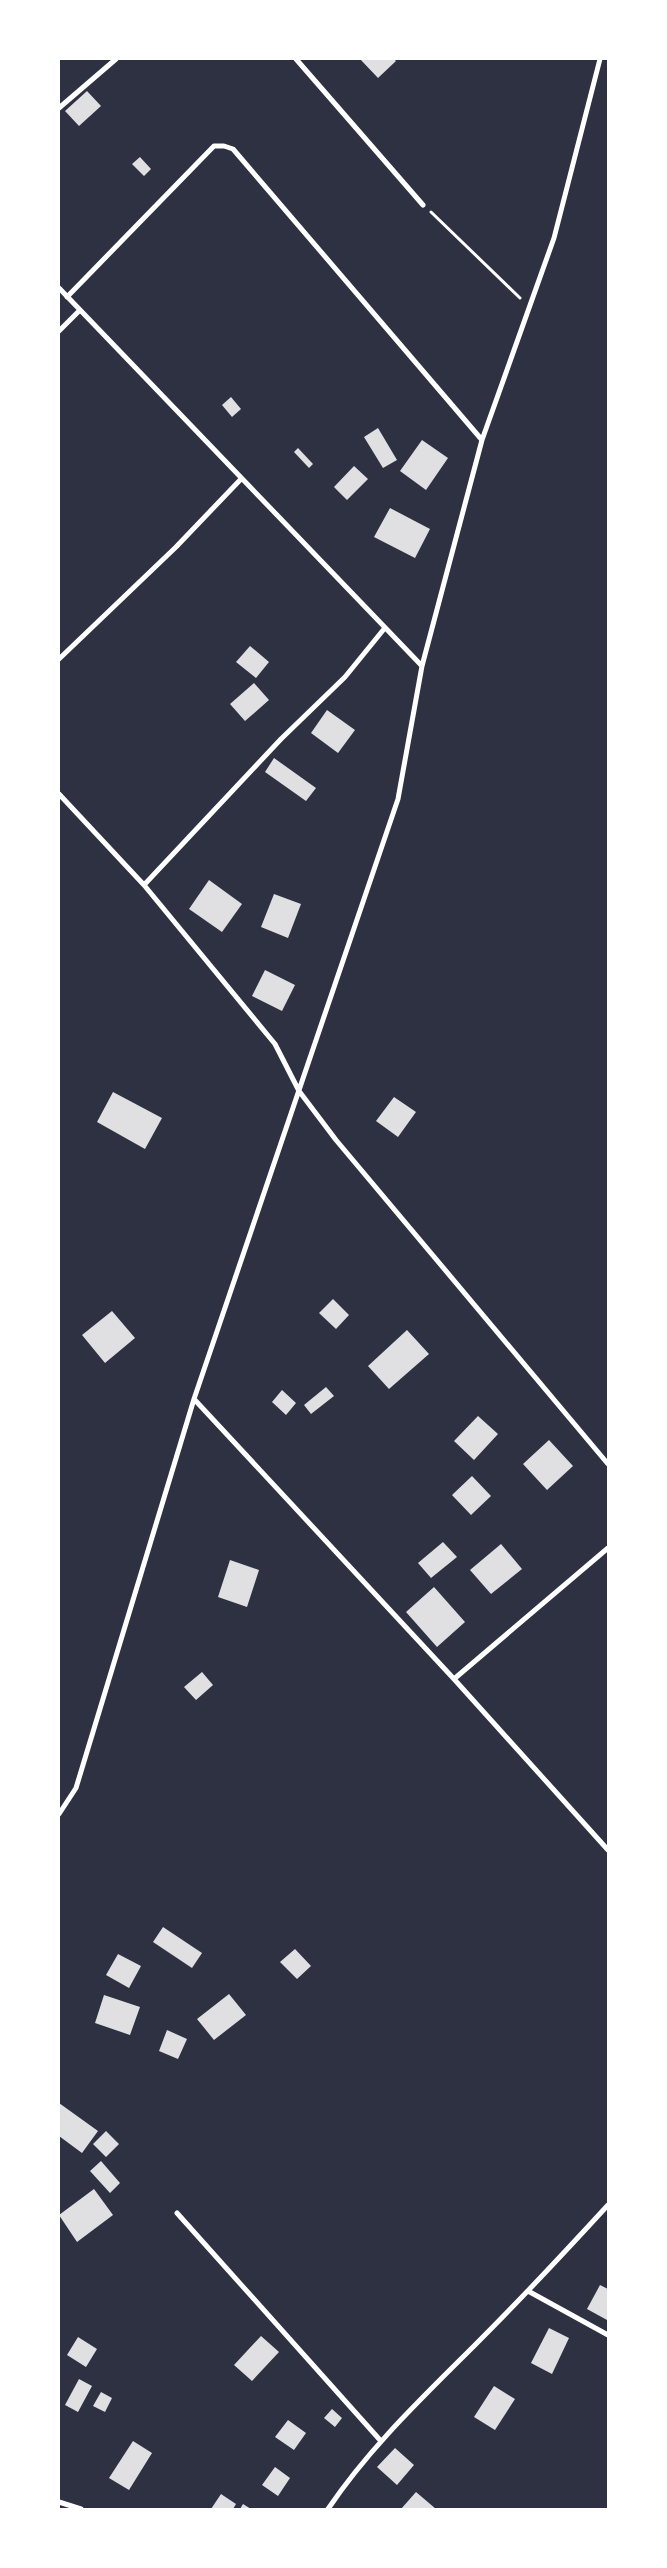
<svg xmlns="http://www.w3.org/2000/svg" width="667" height="2568" font-family="Barlow,sans-serif">
<rect width="100%" height="100%" fill="#2d3142"/>
<path fill="#e0e0e3" d="M360 59H394L396 61 378 78Z
M87 91 101 106 79 126 65 111Z
M140 157 151 169 144 176 132 164Z
M231 397 241 409 232 417 222 405Z
M378 428 397 460 383 468 364 437Z
M422 440 448 458 426 490 400 471Z
M298 448 313 464 309 468 294 452Z
M354 466 368 479 347 500 334 487Z
M390 508 430 529 415 558 374 537Z
M250 646 269 662 256 678 236 662Z
M254 683 269 700 245 721 230 704Z
M327 710 355 730 338 753 311 733Z
M274 758 316 788 306 801 265 772Z
M209 880 242 904 222 932 189 909Z
M274 894 301 904 288 938 261 927Z
M265 970 295 985 282 1011 252 996Z
M113 1092 162 1118 145 1149 97 1122Z
M394 1097 416 1112 398 1137 376 1121Z
M333 1299 349 1315 336 1329 319 1313Z
M112 1311 135 1338 105 1363 82 1335Z
M407 1330 429 1354 389 1389 368 1366Z
M326 1387 334 1396 311 1414 304 1405Z
M282 1390 296 1403 286 1415 272 1402Z
M478 1416 498 1434 474 1460 454 1441Z
M549 1440 573 1466 547 1490 523 1464Z
M472 1476 491 1496 471 1515 452 1495Z
M443 1542 457 1557 431 1578 418 1563Z
M501 1544 522 1569 491 1594 470 1570Z
M230 1560 259 1570 247 1607 218 1597Z
M434 1587 465 1622 437 1647 406 1612Z
M202 1672 213 1685 196 1700 184 1687Z
M163 1927 202 1953 192 1968 153 1942Z
M295 1949 311 1966 297 1979 280 1962Z
M118 1954 141 1966 129 1988 106 1975Z
M229 1994 246 2015 214 2040 197 2019Z
M104 1995 140 2007 130 2035 95 2023Z
M167 2030 187 2039 178 2059 159 2051Z
M59 2103 98 2131 82 2153 59 2136Z
M106 2131 119 2144 106 2157 93 2144Z
M101 2161 120 2183 110 2193 90 2171Z
M94 2189 113 2215 77 2242 59 2215Z
M600 2285 608 2289 607 2320 587 2309Z
M549 2328 569 2338 552 2374 531 2363Z
M261 2336 279 2352 252 2381 234 2365Z
M78 2337 97 2349 86 2367 67 2355Z
M79 2379 92 2386 78 2412 65 2405Z
M494 2386 515 2399 495 2430 474 2417Z
M101 2392 112 2398 105 2412 93 2406Z
M332 2409 342 2418 335 2427 324 2418Z
M288 2420 306 2433 294 2450 275 2437Z
M133 2441 152 2453 129 2490 109 2478Z
M395 2448 414 2465 397 2485 377 2467Z
M275 2467 290 2478 278 2496 262 2485Z
M416 2492 436 2509H401Z
M221 2494 236 2504 233 2509H211Z
M243 2504 251 2509H240Z"/>
<g fill="none" stroke-linecap="round" stroke-linejoin="round">
<path stroke="#fff" stroke-width="3" d="M431 212 520 298"/>
<path stroke="#fff" stroke-width="5" d="M296 59 423 205
M59 108 116 59
M59 288 422 666
M67 297 214 146H224L233 149 482 440
M59 331 79 311
M59 659 176 547 241 479
M59 794 144 885 275 1044 299 1091 336 1140 608 1464
M144 885 281 739 345 677 384 629
M194 1399 454 1679 608 1850
M454 1679 608 1548
M59 1814 76 1788 194 1399 398 799 422 666 482 440 554 238 600 59
M177 2213 380 2440
M528 2291 608 2335
M59 2502 81 2509
M328 2509C369 2448 422 2398 475 2345 520 2300 564 2253 608 2205"/>
</g>
<rect width="667" height="2568" fill="none" stroke="#ffffff" stroke-width="120"/>
</svg>
